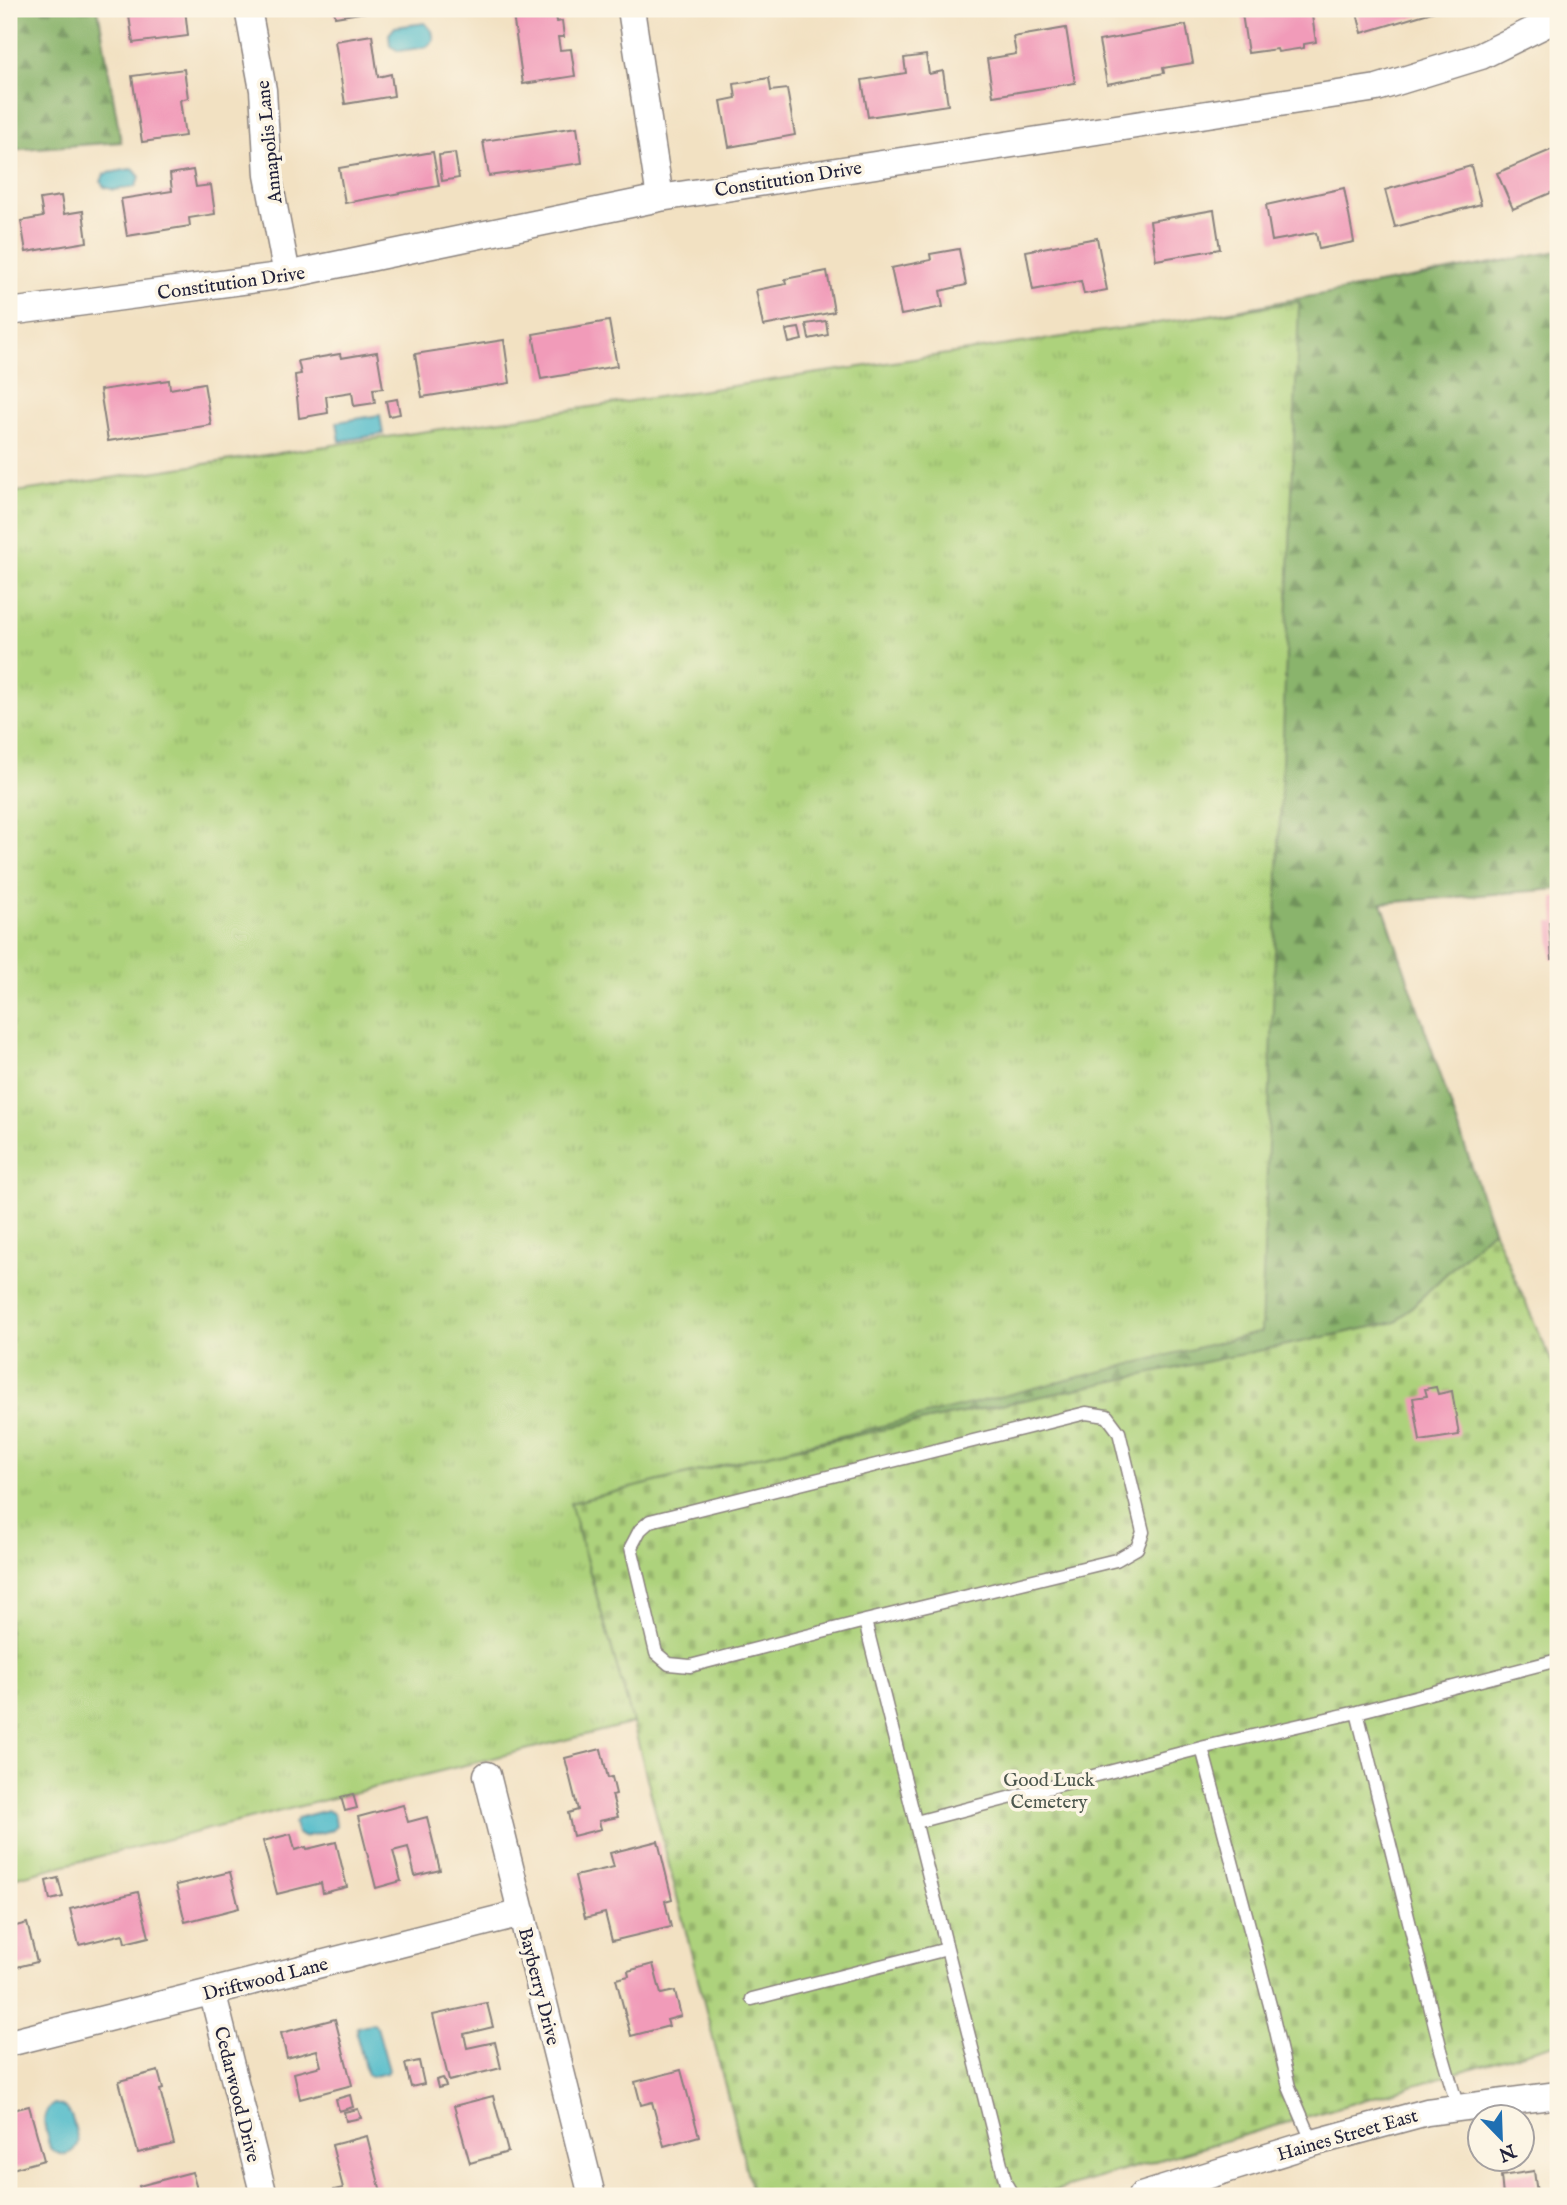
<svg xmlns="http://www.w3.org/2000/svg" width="1567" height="2205" font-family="'IM FELL English',serif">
<defs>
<pattern id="forest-firs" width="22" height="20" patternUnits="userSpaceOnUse" patternTransform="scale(1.75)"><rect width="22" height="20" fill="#8ab46c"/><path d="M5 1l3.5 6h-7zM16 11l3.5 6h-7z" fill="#70925a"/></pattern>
<pattern id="cemetery-stones" width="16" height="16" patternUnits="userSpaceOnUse" patternTransform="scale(1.75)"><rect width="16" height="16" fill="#add27c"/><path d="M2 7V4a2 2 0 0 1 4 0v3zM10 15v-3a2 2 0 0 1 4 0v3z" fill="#95b46c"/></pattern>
<pattern id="park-tufts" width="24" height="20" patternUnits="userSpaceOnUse" patternTransform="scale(1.75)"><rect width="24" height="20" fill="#add27c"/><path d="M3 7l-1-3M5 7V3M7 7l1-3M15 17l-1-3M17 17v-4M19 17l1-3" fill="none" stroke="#95b46c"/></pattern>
</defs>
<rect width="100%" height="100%" fill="#fcf5e5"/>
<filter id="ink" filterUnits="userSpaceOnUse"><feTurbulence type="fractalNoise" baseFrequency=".0143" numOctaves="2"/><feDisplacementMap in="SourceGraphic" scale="14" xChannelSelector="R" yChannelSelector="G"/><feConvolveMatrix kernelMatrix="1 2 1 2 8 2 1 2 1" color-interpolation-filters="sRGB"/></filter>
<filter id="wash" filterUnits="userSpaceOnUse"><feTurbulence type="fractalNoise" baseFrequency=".00686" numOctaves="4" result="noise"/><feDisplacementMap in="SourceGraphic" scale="28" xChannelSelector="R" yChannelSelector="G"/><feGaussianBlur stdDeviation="1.57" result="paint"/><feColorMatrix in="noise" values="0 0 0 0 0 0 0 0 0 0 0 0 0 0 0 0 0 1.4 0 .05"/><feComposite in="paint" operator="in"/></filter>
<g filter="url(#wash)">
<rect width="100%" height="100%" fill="#f2e1c2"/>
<path fill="url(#forest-firs)" stroke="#566b54" stroke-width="2" d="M9 9H98L121 142 9 150Z
M1558 251V889L1382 903 1493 1229 1396 1322 777 1452 261 489Z"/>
<path fill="url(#cemetery-stones)" stroke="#687a5c" stroke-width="2" d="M1493 1229 1558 1376V2043L1037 2196H753L633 1723 570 1503 777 1452 1396 1322Z"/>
<path fill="url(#park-tufts)" stroke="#687a5c" stroke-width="2" d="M1299 302 1261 1332 570 1503 633 1723 9 1879V493Z"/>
<path fill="#4ebac9" stroke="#386e82" stroke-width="2" d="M425 23 432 31 434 40 427 47 399 51 390 46 389 34 395 27Z
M130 169 134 170 140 177 135 187 114 190 104 187 101 182 104 174Z
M380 415 383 434 340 441 337 422Z
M327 1810 334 1814 336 1825 333 1830 303 1837 297 1833 294 1823 298 1818Z
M373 2023 377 2027 389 2070 386 2073 371 2077 367 2075 356 2033 357 2027Z
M54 2104C73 2105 74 2126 78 2142 73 2156 61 2158 50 2148 47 2133 37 2114 54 2104Z"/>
<g id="blocks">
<path fill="#f19bb9" d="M128 9H185L188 36 133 43Z
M334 9H379V10L335 17Z
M555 9 557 22 562 21 564 37H558L560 50 571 49 575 76 523 84 513 15Z
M1065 9H1084V10L1066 13Z
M1093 9H1113V12L1095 15Z
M1275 9H1311L1316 42 1304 44V48L1278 52 1277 49 1248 53 1242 14Z
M1356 9H1442L1362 33Z
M1186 25 1193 63 1163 68 1164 73 1107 84 1099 41Z
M1066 28 1075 83 993 96 987 59 1016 54 1013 37Z
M372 35 378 77 391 74 394 96 345 104 335 41Z
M926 55 929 74 943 71 948 105 868 117 862 80 906 73 904 58Z
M184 69 188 98 180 100 185 136 142 142 132 76Z
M769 78 771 91 787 89 795 135 729 147 721 101 736 98 734 84Z
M577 127 582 163 489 176 483 141Z
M1558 147V199L1555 191 1513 209 1497 173Z
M433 152 439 186 345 203 339 168Z
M455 153 459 178 442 181 439 155Z
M1471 166 1481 204 1395 227 1385 190Z
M193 170 196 187 211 185 215 214 189 218 190 226 127 236 121 199 172 191 170 174Z
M1344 188 1354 242 1319 249 1316 233 1272 241 1266 205Z
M61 196 64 214 83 211 87 242 26 252 21 221 43 217 40 199Z
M1214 210 1220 249 1156 260 1150 221Z
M1097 238 1107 290 1084 294 1081 281 1033 290 1026 251Z
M959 249 966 285 940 291 943 307 901 315 891 268 931 260 930 254Z
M827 271 834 312 763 326 756 290 786 284 785 279Z
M609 321 617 366 541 379 533 334Z
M826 321 828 335 809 339 806 324Z
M799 328 802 340 789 343 786 330Z
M504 340 510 383 422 397 415 354Z
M377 352 383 388 373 389 375 403 354 406 352 392 326 396 328 413 299 418 295 375 301 374 298 361 340 354 341 358Z
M169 380 170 389 204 383 211 425 108 441 100 390Z
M397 399 400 414 389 416 386 401Z
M1553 898H1558V958L1552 959 1549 922H1555Z
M1436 1387 1438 1394 1452 1391 1459 1435 1420 1441 1413 1398 1427 1396 1425 1389Z
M601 1749 608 1778 612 1777 616 1794 612 1795 618 1817 599 1821 601 1829 573 1836 568 1813 578 1810 565 1758Z
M353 1794 357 1808 345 1811 341 1797Z
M403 1805 408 1822 427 1817 440 1870 415 1876 408 1847 393 1851 401 1881 376 1888 358 1817Z
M291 1834 295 1850 306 1847 307 1849 336 1842 347 1887 323 1893 321 1883 277 1894 263 1841Z
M658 1841 672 1899 665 1901 671 1927 612 1941 605 1913 585 1918 575 1876 614 1867 610 1853Z
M230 1872 239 1908 185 1922 176 1885Z
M58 1878 63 1897 50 1900 46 1881Z
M138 1892 149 1937 125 1943 123 1934 79 1945 70 1909Z
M27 1923 37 1962 9 1969V1928Z
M653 1964 661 1994 675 1991 681 2016 667 2020 669 2026 631 2036 616 1979 629 1976 628 1971Z
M487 2003 493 2027 464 2034 467 2048 495 2042 501 2068 449 2081 433 2015Z
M335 2019 352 2085 300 2099 294 2073 321 2066 317 2050 287 2058 281 2033Z
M419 2061 424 2084 411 2087 405 2064Z
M681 2070 699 2136 664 2146 652 2102 641 2105 635 2082Z
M158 2071 163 2089 160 2090 174 2144 138 2153 119 2081Z
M443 2078 446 2086 438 2088 436 2080Z
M350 2095 353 2107 339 2111 336 2099Z
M493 2096 508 2152 470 2163 454 2106Z
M29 2106 44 2160 9 2170V2111Z
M358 2109 361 2118 346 2121 344 2112Z
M367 2136 382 2196H335L334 2190 343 2188 332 2145Z
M1534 2171 1537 2193H1539L1540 2196H1503L1501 2176Z
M192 2172 197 2189 177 2195V2196H142L139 2186Z"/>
</g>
</g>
<g filter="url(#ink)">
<use href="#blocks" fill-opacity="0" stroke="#8a827e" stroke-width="2"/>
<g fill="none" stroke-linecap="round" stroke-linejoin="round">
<g stroke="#8a827e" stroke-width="15">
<path id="service" d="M1086 1413 1107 1416 1119 1432 1143 1532 1137 1548 1116 1560 865 1621 690 1666 669 1664 656 1653 631 1547 640 1530 650 1521Z
M865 1621 1006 2184 1013 2196
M1357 1712 1441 2050 1458 2108
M1202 1748 1271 2009 1289 2087 1313 2143
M916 1822 1205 1747 1357 1712 1558 1660
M752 1999 947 1949"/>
</g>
<g stroke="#8a827e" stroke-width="29">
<path id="minor" d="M248 9 263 90 268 175 287 275
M631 9 660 198
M9 312 287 275 660 198 1377 88 1481 56 1558 18
M487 1775 592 2196
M212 1991 264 2196
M9 2043 522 1913
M1141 2196 1313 2143 1427 2112 1558 2095"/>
</g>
<use href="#service" stroke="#fff" stroke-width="12"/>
<use href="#minor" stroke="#fff" stroke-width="26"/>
</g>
</g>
<g text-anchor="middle" stroke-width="7" stroke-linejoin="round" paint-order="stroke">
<g font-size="19" fill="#22223b" stroke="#fcf5e5">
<text transform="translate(268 142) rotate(-96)" y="7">Annapolis Lane</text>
<text transform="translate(788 178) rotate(-9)" y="7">Constitution Drive</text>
<text transform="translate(231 282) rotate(-8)" y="7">Constitution Drive</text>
<text transform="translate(265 1978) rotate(-14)" y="7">Driftwood Lane</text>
<text transform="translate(540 1986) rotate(76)" y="7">Bayberry Drive</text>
<text transform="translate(238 2094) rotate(76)" y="7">Cedarwood Drive</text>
<text transform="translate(1347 2134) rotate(-16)" y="7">Haines Street East</text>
</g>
<g font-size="19" fill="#4c574e" stroke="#fcf5e5">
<text x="1049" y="1786">Good Luck<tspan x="1049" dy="22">Cemetery</tspan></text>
</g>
</g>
<rect width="1567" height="2205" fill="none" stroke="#fcf5e5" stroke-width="35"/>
<g transform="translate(1501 2138) rotate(157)"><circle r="33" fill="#fcf5e5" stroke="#a5a1a1" stroke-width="2"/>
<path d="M0-5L12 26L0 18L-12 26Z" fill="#1f6fb2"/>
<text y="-10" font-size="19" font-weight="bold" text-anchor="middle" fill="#22223b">N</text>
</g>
</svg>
